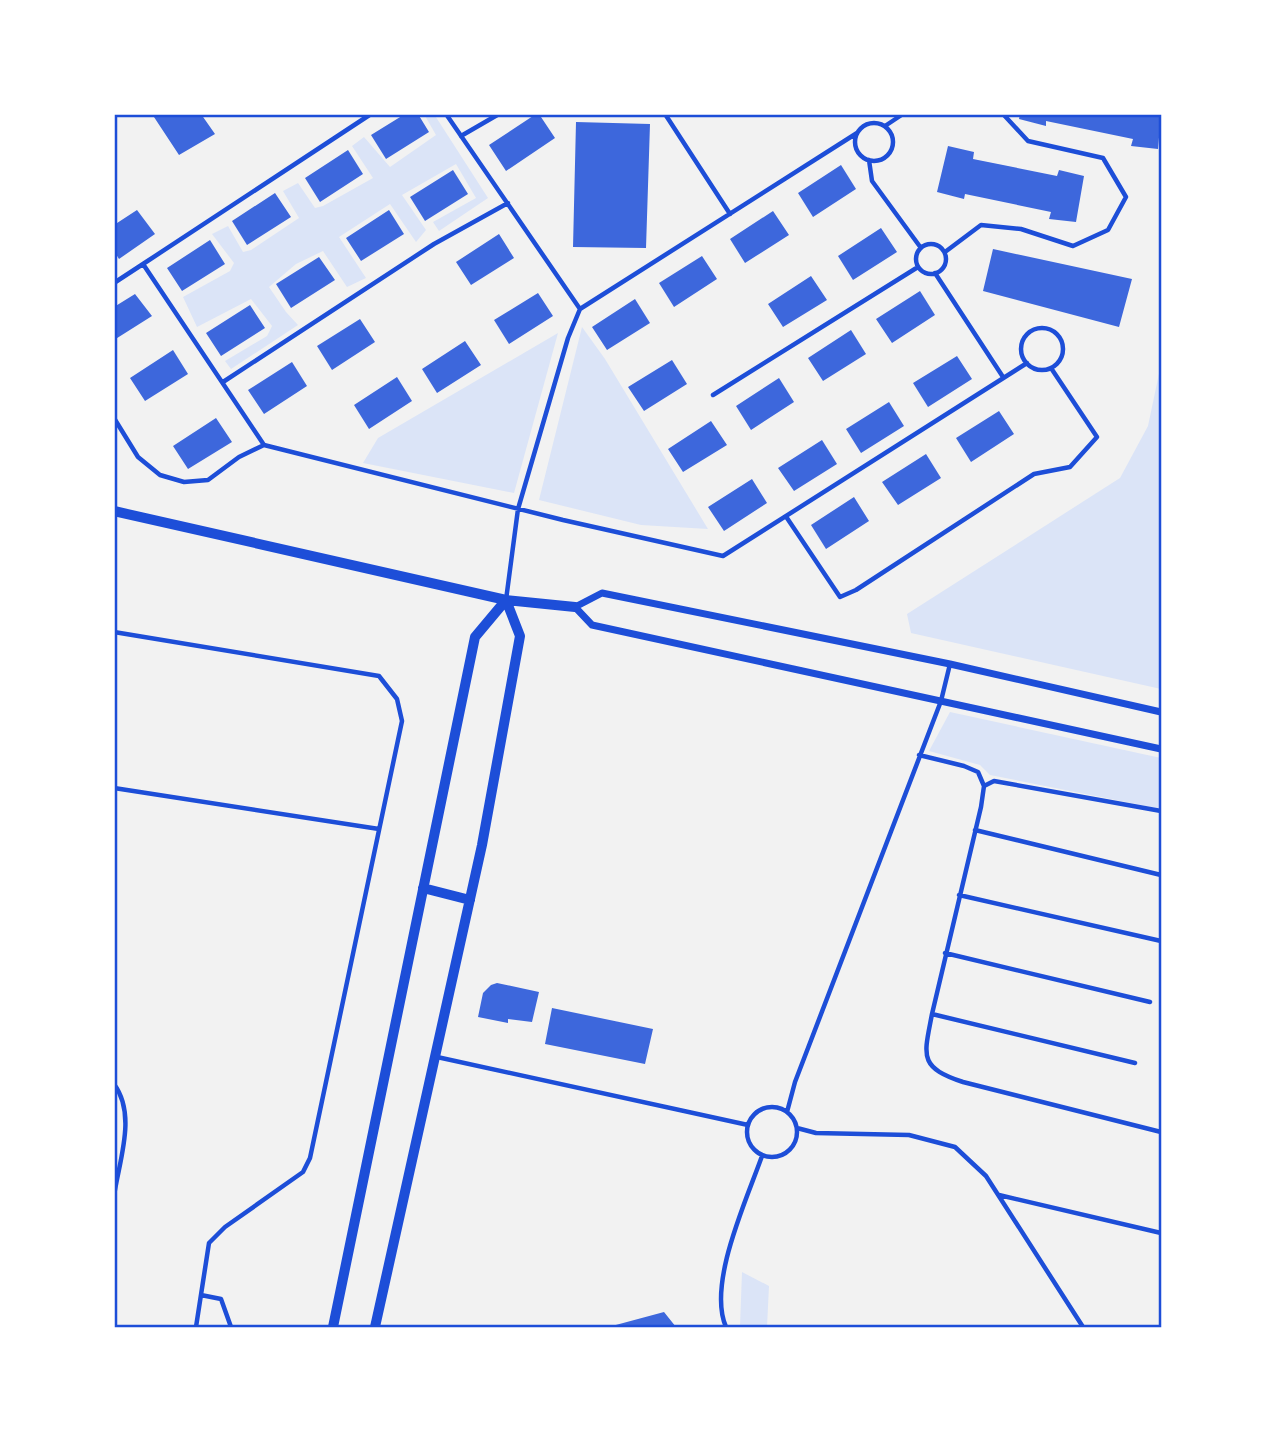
<svg xmlns="http://www.w3.org/2000/svg" width="1275" height="1441" font-family="'Sofia Sans Condensed',sans-serif">
<rect width="100%" height="100%" fill="#f2f2f2"/>
<path fill="#dbe4f7" d="M424 114H434L488 198 439 231 433 222 476 198 456 164 402 195 426 230 416 242 390 204 339 237 366 278 347 287 323 251 296 264 269 287 286 312 298 325 231 369 225 361 267 336 272 326 251 299 197 327 183 297 230 271 234 263 212 234 228 226 243 252 251 250 299 218 283 191 298 183 315 208 323 206 373 178 352 146 364 137 390 167 436 135Z
M582 327 605 359 708 529 641 525 539 500Z
M558 333 514 493 363 463 378 438Z
M1161 364V689L911 633 907 614 1120 478 1148 426Z
M950 712 1161 758V809L990 775 980 765 929 751Z
M742 1272 769 1286 767 1327 740 1326Z"/>
<path fill="#3d67dc" d="M152 114H201L215 134 179 155Z
M405 114H418L429 132 386 159 371 135Z
M536 114H539L555 138 506 171 489 145Z
M1020 114H1161L1158 149 1131 146 1133 139 1046 121V126L1019 119Z
M576 122 650 124 646 248 573 247Z
M948 146 974 152 973 159 1057 176 1059 170 1084 176 1076 222 1049 219 1051 212 965 194 964 199 937 192Z
M348 150 363 174 320 202 305 178Z
M841 165 856 189 813 217 798 193Z
M453 170 468 194 425 221 410 197Z
M275 193 291 217 247 245 232 221Z
M137 210 155 234 119 259 114 251V225Z
M389 210 404 234 361 261 346 238Z
M773 211 789 235 745 263 730 239Z
M881 228 897 252 853 280 838 256Z
M499 234 514 258 471 285 456 262Z
M210 240 225 264 182 291 167 268Z
M993 249 1132 279 1119 327 983 291Z
M702 256 717 279 674 307 659 283Z
M319 257 335 280 291 308 276 284Z
M811 276 827 300 783 327 768 304Z
M920 291 935 315 892 343 876 319Z
M538 293 553 316 509 344 494 320Z
M135 294 152 316 114 340V307Z
M635 299 650 323 607 350 592 327Z
M250 305 265 328 221 356 206 333Z
M360 319 375 342 332 370 317 346Z
M851 330 866 354 823 381 808 358Z
M465 341 481 365 437 393 422 369Z
M173 350 188 374 145 401 130 378Z
M957 356 972 379 928 407 913 383Z
M672 360 687 384 644 411 628 387Z
M292 362 307 386 264 414 248 390Z
M397 377 412 401 369 429 354 405Z
M779 378 794 402 751 430 736 406Z
M889 402 904 426 861 453 846 429Z
M999 411 1014 434 971 462 956 438Z
M216 418 232 442 188 469 173 446Z
M711 421 727 445 683 472 668 449Z
M822 440 837 464 794 491 778 468Z
M926 454 941 478 898 505 882 482Z
M752 479 767 503 724 531 708 507Z
M854 497 869 521 826 549 811 525Z
M497 983 539 992 532 1022 508 1019V1023L478 1017 483 993 491 985Z
M552 1008 653 1029 645 1064 545 1044Z
M664 1312 676 1327H612V1326Z"/>
<g fill="none" stroke-linecap="round" stroke-linejoin="round">
<path stroke="#1d4ed8" stroke-width="4.5" d="M371 114 143 264 264 445 563 520 723 556 1027 363
M446 114 580 309
M665 114 730 214
M855 142a19 19 0 1 1 38 0a19 19 0 1 1-38 0Z
M885 126 903 114
M461 136 499 114
M869 160 872 181 921 248
M916 259a15 15 0 1 1 30 0a15 15 0 1 1-30 0Z
M945 252 981 225 1021 229 1073 246 1108 230 1126 197 1103 158 1028 141 1003 114
M935 273 1003 377
M114 283 143 264
M1021 349a21 21 0 1 1 42 0a21 21 0 1 1-42 0Z
M223 382 434 244 508 203
M713 395 918 267
M114 418 138 457 160 475 184 482 208 480 239 457 264 445
M787 518 840 597 856 590 1034 474 1070 467 1097 437 1051 368
M506 600 518 509 568 338 580 309 857 133
M114 632 379 676 397 699 402 721 310 1158 303 1172 225 1227 209 1243 196 1327
M919 755 964 766 978 772 984 786 981 807 932 1014C924 1056 918 1067 963 1082L1161 1132
M984 786 994 781 1161 811
M114 788 379 829
M975 830 1161 875
M959 895 1161 941
M945 953 1150 1002
M932 1014 1135 1063
M437 1057 748 1125
M114 1084C137 1115 119 1161 114 1196
M747 1132a25 25 0 1 1 50 0a25 25 0 1 1-50 0Z
M787 1112 795 1082 941 701 950 664
M797 1128 816 1133 909 1135 955 1147 986 1176 1083 1327
M999 1195 1161 1233
M201 1295 221 1299 231 1327
M726 1327C707 1284 747 1199 762 1156"/>
<path stroke="#1d4ed8" stroke-width="7" d="M1161 712 950 664 602 593 575 607 592 625 1161 749"/>
<path stroke="#1d4ed8" stroke-width="10" d="M114 511 506 600 575 607
M423 888 470 900
M333 1327 475 637 506 600 520 636 482 845 375 1327"/>
</g>
<rect width="1275" height="1441" fill="none" stroke="#ffffff" stroke-width="231"/>
<rect x="116" y="116" width="1044" height="1210" fill="none" stroke="#1d4ed8" stroke-width="2.5"/>
</svg>
